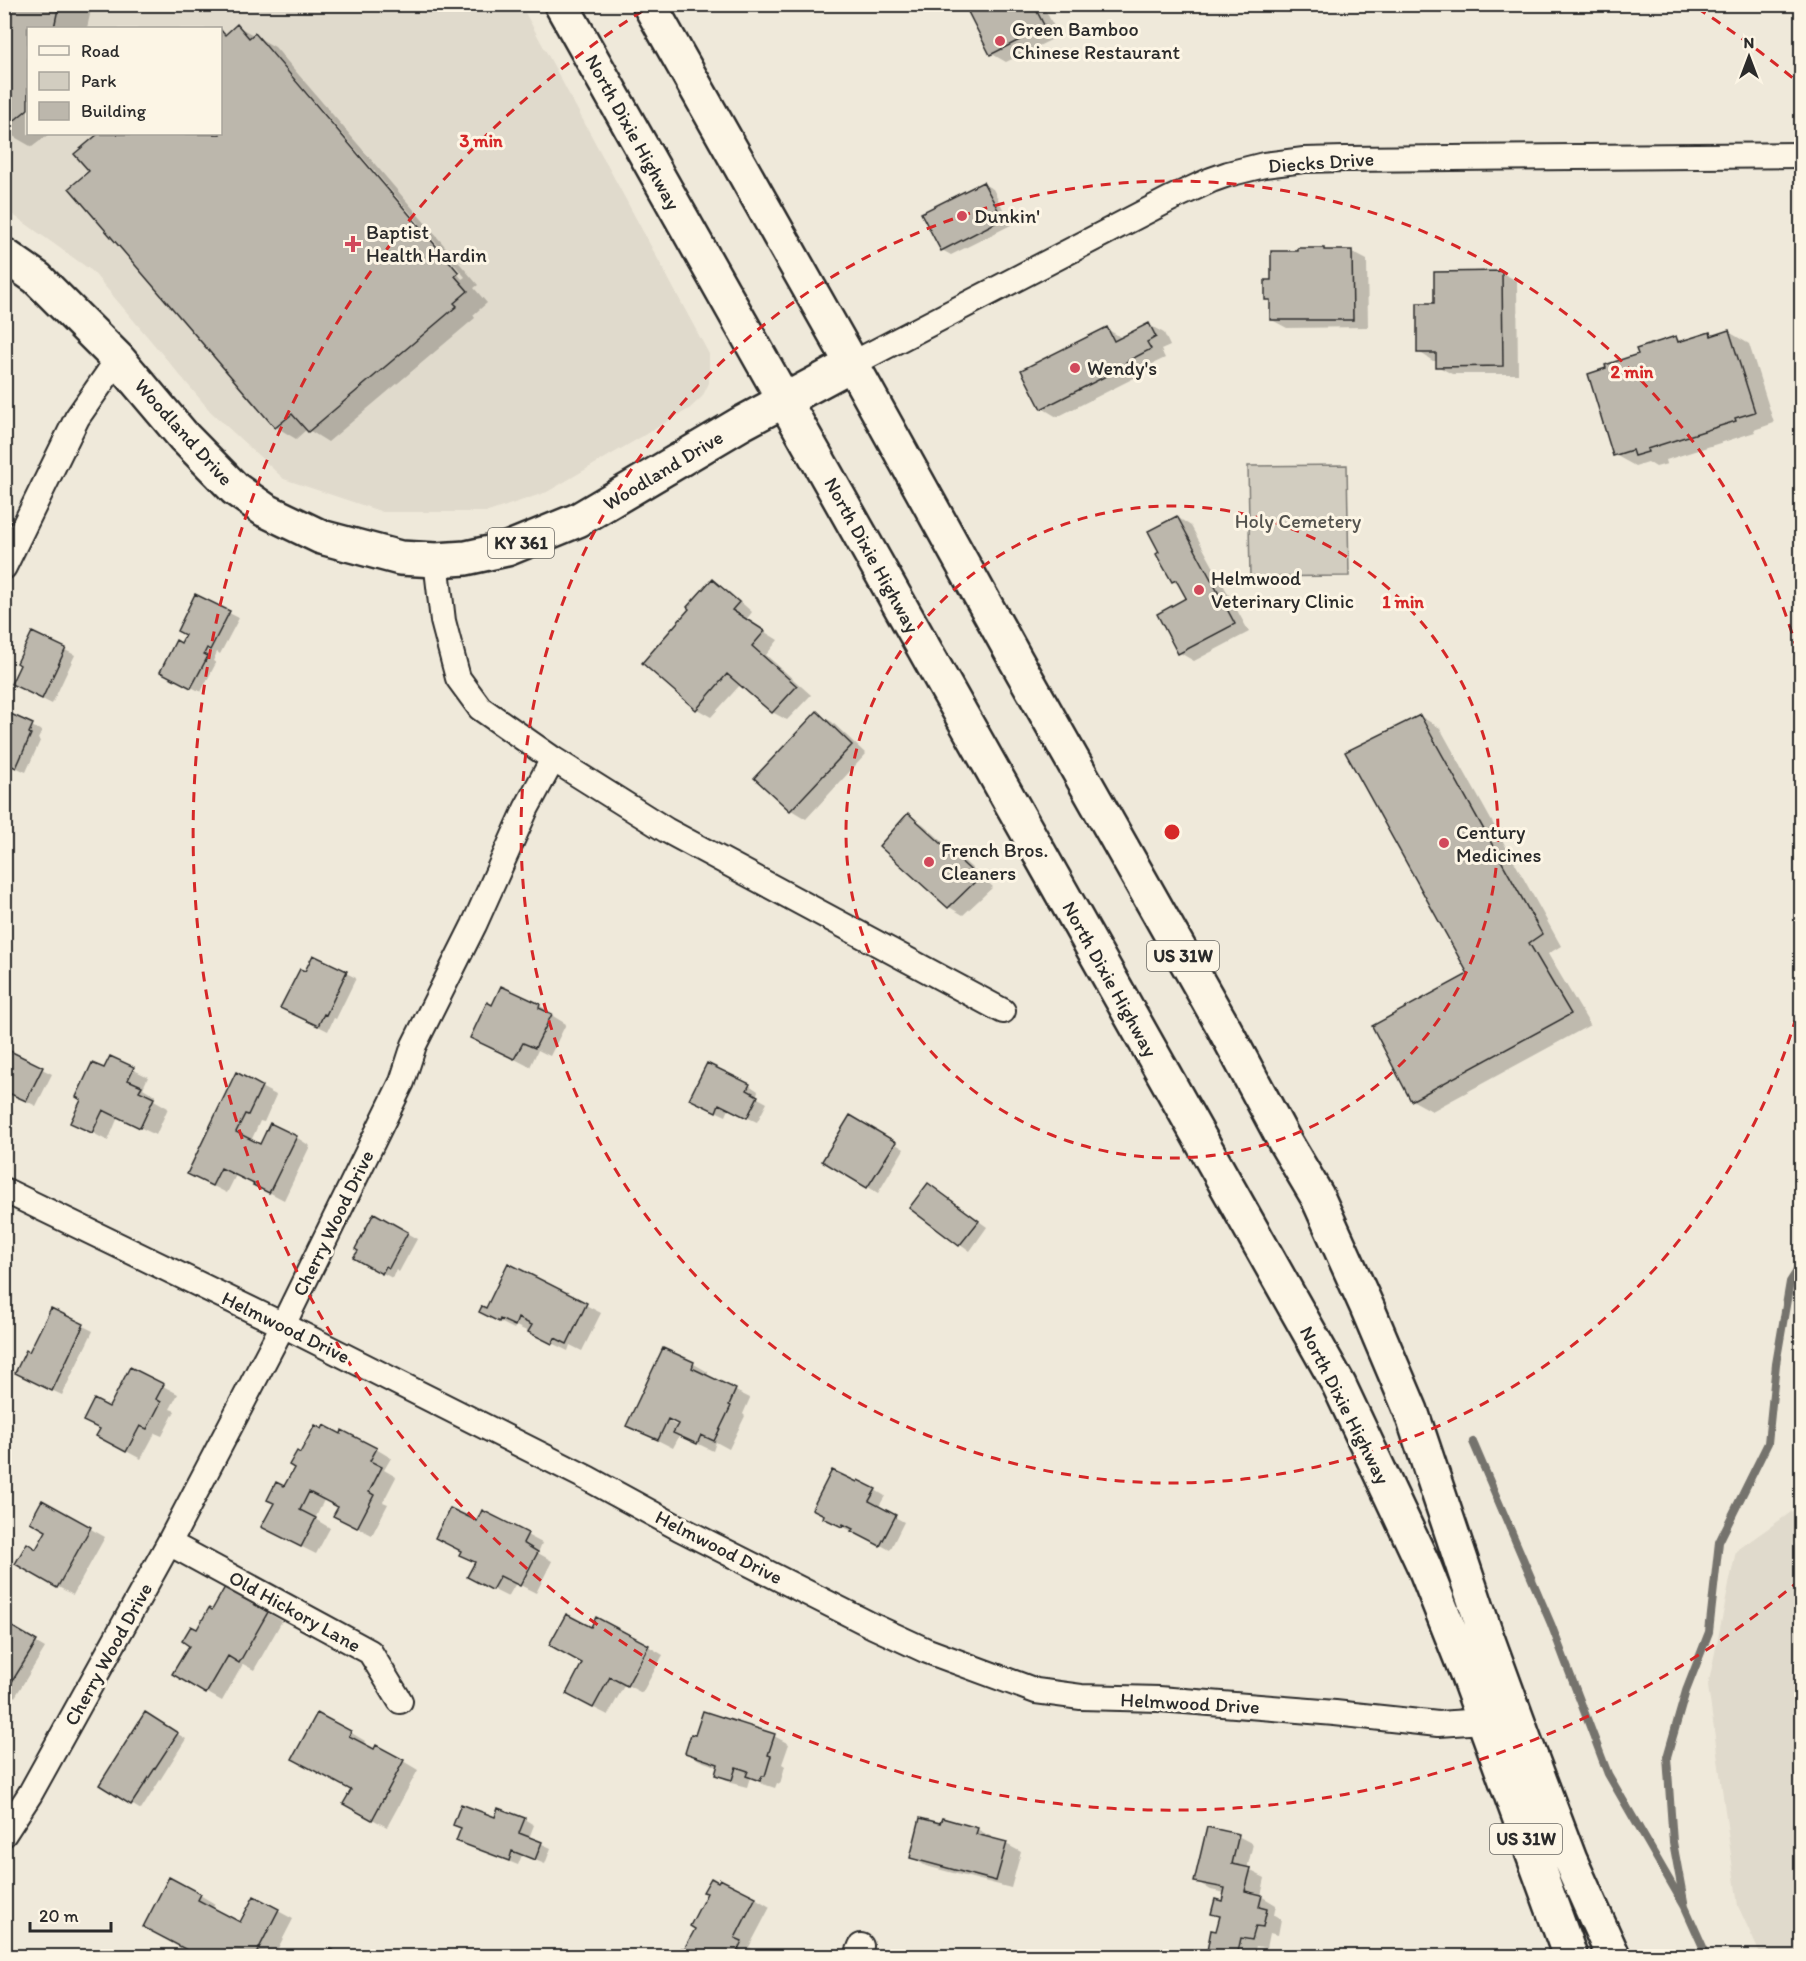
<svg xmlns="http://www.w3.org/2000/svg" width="1806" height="1961" font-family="Itim,sans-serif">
<rect width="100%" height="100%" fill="#efe9da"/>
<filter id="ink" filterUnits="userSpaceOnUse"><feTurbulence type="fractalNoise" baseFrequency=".0167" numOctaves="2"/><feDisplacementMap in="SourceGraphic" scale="12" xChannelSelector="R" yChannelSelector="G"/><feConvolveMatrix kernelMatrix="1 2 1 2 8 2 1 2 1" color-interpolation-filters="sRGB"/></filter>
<g filter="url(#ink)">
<path fill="#e0dacc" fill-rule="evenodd" d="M4 5H521L709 354V383L702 397 689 409 547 492 488 512H383L284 479 211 412 92 271 5 209ZM28 28H220V134H28Z
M1801 1505V1956H1761L1738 1906 1708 1686 1736 1551Z"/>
<path fill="#d2cdc0" stroke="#7e7c76" stroke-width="1.5" d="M1347 465 1349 576 1250 577 1248 466Z"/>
<path fill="#0003" fill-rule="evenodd" d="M4 4H108L91 10 87 28H28V134H49L32 147 4 131Z
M966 4H1042L1059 36 1006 62 992 54Z
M237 26 275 47 478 285 474 288 487 303 473 315 475 318 328 442 307 429 296 439 276 427 91 172 76 154 100 134H220L221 31 227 35ZM262 45 269 48 465 277 462 279Z
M983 184 993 189 1011 225 951 255 942 250Z
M1324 249 1328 252H1352L1367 260 1368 327 1287 328 1272 320V302L1266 299 1272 281Z
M1435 273H1502L1517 281 1518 374H1452L1437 366V361H1433L1419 352 1435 304Z
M1149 325 1164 333 1170 346 1161 350 1165 358 1140 370 1142 374 1057 417 1042 408 1107 329 1122 338Z
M1729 332 1749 344 1774 423 1754 430 1755 432 1666 460 1667 464 1656 467 1648 462 1635 466 1615 455 1640 355 1676 338 1682 342 1710 333 1715 336Z
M1177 517 1191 526 1249 632 1194 661 1180 653 1188 599 1181 586 1173 581Z
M712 581 727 590 752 612 746 620 778 640 766 655 811 695 787 720 772 712 741 684 711 717 697 709Z
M229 613 239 618 220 654 217 652 213 661 216 663 201 692 171 677 182 645Z
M33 634 75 655 52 704 12 684Z
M4 713 42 731 38 739 40 741 26 772 4 762Z
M817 713 832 722 866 754 806 819 791 810 756 778Z
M1420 716 1440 728 1561 946 1548 954 1590 1025 1432 1111 1412 1100 1470 974Z
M4 806 10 810 4 822Z
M908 815 923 824 993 887 963 915 949 907Z
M314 957 356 978 336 1019 334 1018 328 1031 292 1013 306 973Z
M502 988 540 1006 554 1014 553 1016 566 1024 550 1056 538 1050 530 1067 472 1037 493 1007Z
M4 1050 52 1074 36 1106 7 1091 4 1096Z
M110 1058 148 1077 143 1088 156 1096 154 1100 168 1108 156 1135 118 1117 108 1141 72 1122 83 1100 105 1070Z
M236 1074 276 1095 264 1122 260 1121 251 1141 261 1146 296 1137 310 1146 284 1200 236 1175 227 1193 189 1174Z
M749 1085 758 1091 756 1097 767 1103 757 1122 729 1109 726 1116 700 1104Z
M851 1117 904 1149 878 1193 824 1160Z
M929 1185 987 1227 970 1251 911 1208Z
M375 1215 417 1239 399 1272 396 1270 392 1278 355 1258Z
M509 1265 601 1313 582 1351 570 1345 568 1351 516 1326 514 1329 496 1320 487 1310Z
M4 1279 10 1282 6 1289 11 1292 4 1306Z
M51 1310 93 1331 62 1395 26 1378 30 1354Z
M664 1350 694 1364 708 1372 707 1377 750 1398 743 1414 745 1416 729 1449 716 1442 713 1451 680 1435 673 1448 628 1425ZM662 1414 679 1424V1427L661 1417Z
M131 1369 178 1394 170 1409 175 1411 162 1436 155 1433 141 1459 113 1444Z
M376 1449 391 1458 384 1470 396 1477 383 1502 388 1504 372 1535 350 1524 339 1507 324 1500 315 1519 330 1528 316 1554 278 1535 285 1488Z
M875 1490 885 1496 878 1508 904 1522 890 1550 852 1530V1531L834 1523Z
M43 1502 105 1537 73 1595 17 1564 36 1551 48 1531Z
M483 1512 542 1543 538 1553 552 1561 536 1593 516 1583 508 1597 484 1585 476 1563 461 1554Z
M226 1589 282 1621 254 1670 243 1664 222 1701 174 1674 198 1631 212 1612Z
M4 1624 45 1648 15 1697 4 1691Z
M591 1629 648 1646 663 1655 642 1693 625 1684 608 1715 582 1702 584 1663Z
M155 1720 186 1739 141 1810 101 1785Z
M350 1732 365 1741 363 1745 403 1761 418 1770 387 1827 359 1812 352 1790 309 1767Z
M774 1736 789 1744 782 1764 785 1766 780 1784 777 1783 775 1788 763 1784 750 1777 747 1787 731 1783 717 1774 719 1767 701 1761 687 1753Z
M495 1819H524L534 1825 529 1838 551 1848 545 1864 522 1855 518 1865 467 1845 458 1840Z
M941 1825 977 1829 992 1837 991 1840 1006 1844 1021 1852 1011 1888 926 1866 911 1857Z
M1238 1836 1253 1844 1247 1869 1265 1878 1261 1896 1276 1905 1274 1915 1281 1919 1278 1935 1270 1933 1267 1948 1256 1946 1253 1956H1207L1213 1932 1217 1933 1221 1918 1213 1913 1223 1903 1225 1893 1211 1890 1196 1881Z
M1802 1875V1885L1797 1878Z
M200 1895 215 1904 212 1909 241 1924 254 1898 293 1919 274 1956H192L186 1953 188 1950 160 1935Z
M755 1898 770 1907 749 1947 756 1951 754 1956H679L683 1950 685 1951Z"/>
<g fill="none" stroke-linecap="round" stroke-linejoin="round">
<path stroke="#75736d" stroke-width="8" d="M1473 1442 1551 1624 1608 1774 1685 1907 1707 1956
M1685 1907 1673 1842 1667 1757 1686 1691 1709 1632 1719 1542 1768 1443 1776 1364 1790 1282 1802 1263"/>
</g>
<path fill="#bcb7ac" stroke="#2b2b2b" stroke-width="1.5" d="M4 4H59L54 28H28V109L4 129Z
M964 4H1033L1045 27 990 55Z
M237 24 249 38 255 33 459 273 455 276 468 291 454 303 457 306 308 432 292 414 275 428 69 188 89 171 74 154 98 134H220V29L225 35Z
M983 182 1003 219 941 251 921 213Z
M1298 248H1324V250H1352L1353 320H1270V300H1265V280H1271V251H1298Z
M1502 271 1503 366 1436 367V353H1417V303H1434V272Z
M1149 323 1156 337 1147 342 1151 349 1126 362 1128 365 1041 409 1021 370 1107 327 1114 341Z
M1729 330 1755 412 1735 418 1736 421 1647 449 1648 452 1634 456 1632 450 1613 456 1588 374 1606 368 1605 365 1638 354 1636 349 1676 336 1678 342 1710 332 1711 336Z
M1177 516 1235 624 1178 654 1157 614 1186 598 1176 580 1172 582 1156 554 1159 552 1148 531Z
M712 579 739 602 732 610 765 631 752 646 797 686 772 713 727 674 696 710 642 663 689 609 687 607Z
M195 594 230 611 210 650 207 648 204 654 208 656 191 688 160 672 176 640 181 643 185 635 177 631Z
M32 632 66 648 42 699 11 684 20 665 17 663Z
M4 711 33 724 29 733 31 734 16 768 4 762Z
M817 711 852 745 790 811 754 778Z
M1420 715 1542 934 1529 943 1571 1014 1411 1101 1372 1026 1468 974 1345 752Z
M908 813 979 878 948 908 879 846Z
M313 955 347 971 326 1015 324 1014 318 1026 280 1008 300 969 305 971Z
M501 986 540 1004 539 1008 552 1014 535 1048 523 1043 514 1059 470 1038 487 1002 492 1005Z
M4 1048 43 1067 26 1101 4 1091Z
M110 1056 134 1067 128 1080 142 1086 139 1091 154 1098 140 1128 103 1110 92 1133 70 1123 81 1100 76 1097 92 1063 104 1068Z
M707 1063 750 1084 747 1090 758 1096 747 1118 719 1104 716 1112 689 1099Z
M236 1072 262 1086 248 1115 245 1114 236 1132 260 1144 270 1123 297 1136 269 1193 253 1185 254 1184 221 1168 212 1186 187 1174Z
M850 1115 896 1142 867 1188 822 1161Z
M928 1183 979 1221 959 1246 909 1208Z
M374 1213 408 1232 389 1268 386 1266 382 1274 353 1258 358 1251 355 1249Z
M508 1263 587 1303 567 1344 555 1338 552 1344 528 1332 532 1325 518 1318 515 1326 500 1319 499 1322 479 1312 482 1306 486 1308Z
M51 1308 84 1324 52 1391 15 1373 26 1350 29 1352Z
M663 1348 694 1362 692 1368 736 1389 729 1405 731 1406 714 1441 701 1435 697 1444 673 1433 678 1424 668 1419 658 1440 626 1426Z
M130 1367 164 1384 156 1399 161 1402 147 1429 140 1426 126 1452 96 1436 100 1429 83 1421 94 1399 109 1407Z
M315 1425 322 1429 324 1425 341 1434 342 1430 377 1448 370 1461 382 1467 369 1492 374 1495 357 1528 333 1516 338 1507 309 1492 300 1510 316 1518 301 1547 261 1527 274 1503 267 1500 276 1482 284 1486 294 1468 289 1465 297 1451 300 1453Z
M832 1470 857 1482 858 1480 876 1489 869 1501 896 1515 880 1546 851 1531 853 1529 843 1524 842 1527 823 1518 824 1515 812 1509Z
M42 1500 91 1527 57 1588 15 1564 27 1543 36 1549 46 1531 30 1522Z
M450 1508 477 1521 482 1510 528 1533 523 1543 538 1552 520 1586 500 1576 492 1590 467 1577 475 1562 459 1555 461 1551 435 1538Z
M225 1587 268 1612 239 1663 228 1656 206 1694 172 1674 189 1646 182 1641 191 1626 197 1629 209 1608 212 1610Z
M566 1614 591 1627 596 1617 649 1645 627 1686 610 1677 593 1708 566 1694 582 1663 549 1645Z
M4 1622 37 1641 5 1693H4Z
M703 1711 775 1734 768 1755 771 1756 765 1776H762L760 1781 746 1776 748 1771 736 1767 732 1780 715 1775 718 1764 685 1753 691 1734 695 1735Z
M145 1712 178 1733 131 1805 99 1785Z
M317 1713 351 1731 349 1736 374 1749 376 1745 404 1760 372 1820 343 1804 351 1790 292 1759Z
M461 1804 495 1817 498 1808 525 1818 519 1833 542 1842 535 1860 512 1851 509 1861 456 1841 461 1828 453 1825Z
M920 1818 940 1823 942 1818 978 1828 976 1834 1007 1842 996 1881 910 1858Z
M1207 1827 1239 1834 1232 1864 1251 1868 1245 1891 1262 1895 1259 1907 1267 1909 1263 1927 1256 1926 1252 1940 1241 1938 1237 1956H1206L1211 1930 1216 1931 1220 1916 1211 1914 1215 1899 1222 1901 1225 1888 1194 1882Z
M169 1877 201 1894 198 1900 240 1922 254 1896 279 1909 255 1956H189L184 1954 187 1950 143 1927Z
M711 1878 718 1882 720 1879 756 1897 735 1938 742 1941 735 1956H678L682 1948 684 1949 695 1929 690 1926 707 1893 703 1892Z
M330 1949 345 1956H326Z"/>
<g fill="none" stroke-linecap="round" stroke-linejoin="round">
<g stroke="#2b2b2b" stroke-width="28">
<path id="street" d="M852 364 1170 199 1211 180 1228 174 1264 165 1304 160 1345 159 1802 155
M436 560 443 621 458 678 480 708 553 759 666 830 1003 1011
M4 567 77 418 118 359
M4 1190 283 1325 589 1479 679 1528 873 1626 925 1650 1036 1691 1081 1697 1159 1699 1335 1713 1438 1724 1484 1721
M169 1543 370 1652 400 1701
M4 1834 30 1794 169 1543 283 1325 402 1082 414 1045 474 925 526 809 553 759
M857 1956 861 1946"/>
</g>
<g stroke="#2b2b2b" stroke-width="38">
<path id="primary" d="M561 4 1339 1385 1424 1566 1467 1674 1570 1956
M649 4 852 364 1017 662 1224 1028 1285 1142 1317 1196 1367 1307 1411 1411 1485 1632 1523 1736 1570 1860 1613 1956
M4 255 37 278 118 359 184 437 235 489 265 510 321 537 400 558 436 560 466 558 507 549 578 520 742 423 852 364"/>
</g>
<use href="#street" stroke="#fcf5e5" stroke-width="24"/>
<use href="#primary" stroke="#fcf5e5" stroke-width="33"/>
</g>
</g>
<g fill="none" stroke="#d62828" stroke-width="3" stroke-dasharray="10 8">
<circle cx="1172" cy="832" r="326"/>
<path d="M1801 1000A651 651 0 1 1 1801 664"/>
<path d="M1800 1580A977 977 0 1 1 647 8M1697 8A977 977 0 0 1 1800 84"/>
</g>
<g fill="#d1495b" stroke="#fcf5e5" stroke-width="2">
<circle cx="1000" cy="41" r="6"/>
<circle cx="962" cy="216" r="6"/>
<path d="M350 235h6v6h6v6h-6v6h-6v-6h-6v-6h6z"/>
<circle cx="1075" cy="368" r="6"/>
<circle cx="1199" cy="590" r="6"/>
<circle cx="1444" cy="843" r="6"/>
<circle cx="929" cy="862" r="6"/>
</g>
<g text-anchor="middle" stroke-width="6" stroke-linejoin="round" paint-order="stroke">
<g fill="#fcf5e5" stroke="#6a6863" stroke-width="1.5">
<rect x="488" y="528" width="66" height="30" rx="4.5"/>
<rect x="1147" y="941" width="72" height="30" rx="4.5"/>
<rect x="1490" y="1824" width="72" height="30" rx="4.5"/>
</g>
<g font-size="18" font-weight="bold" fill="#2b2b2b">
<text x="521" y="549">KY 361</text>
<text x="1183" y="962">US 31W</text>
<text x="1526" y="1845">US 31W</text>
</g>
<g font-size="20" fill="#2b2b2b" stroke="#fcf5e5" text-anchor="start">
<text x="1012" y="36">Green Bamboo<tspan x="1012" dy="23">Chinese Restaurant</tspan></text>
<text x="974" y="223">Dunkin'</text>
<text x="366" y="239">Baptist<tspan x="366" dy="23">Health Hardin</tspan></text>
<text x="1087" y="375">Wendy's</text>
<text x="1211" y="585">Helmwood<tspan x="1211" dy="23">Veterinary Clinic</tspan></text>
<text x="1456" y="839">Century<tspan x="1456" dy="23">Medicines</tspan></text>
<text x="941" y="857">French Bros.<tspan x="941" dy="23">Cleaners</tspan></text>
</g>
<g font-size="20" fill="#2b2b2b" stroke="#fcf5e5">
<text transform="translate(633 132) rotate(61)" y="7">North Dixie Highway</text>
<text transform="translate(1321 162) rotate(-4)" y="7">Diecks Drive</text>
<text transform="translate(184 432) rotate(48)" y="7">Woodland Drive</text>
<text transform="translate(663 470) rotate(-31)" y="7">Woodland Drive</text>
<text transform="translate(872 555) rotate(61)" y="7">North Dixie Highway</text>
<text transform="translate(1110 979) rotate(61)" y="7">North Dixie Highway</text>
<text transform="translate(333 1223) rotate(-64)" y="7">Cherry Wood Drive</text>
<text transform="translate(286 1327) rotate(26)" y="7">Helmwood Drive</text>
<text transform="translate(1345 1405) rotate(63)" y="7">North Dixie Highway</text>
<text transform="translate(719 1547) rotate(27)" y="7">Helmwood Drive</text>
<text transform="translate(295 1611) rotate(29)" y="7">Old Hickory Lane</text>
<text transform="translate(108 1654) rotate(-61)" y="7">Cherry Wood Drive</text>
<text transform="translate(1190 1703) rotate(3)" y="7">Helmwood Drive</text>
</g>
<g font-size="20" fill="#555450" stroke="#fcf5e5">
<text x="1298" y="528">Holy Cemetery</text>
</g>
</g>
<circle cx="1172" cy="832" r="9" fill="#d62828" stroke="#fcf5e5" stroke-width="3"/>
<g font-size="18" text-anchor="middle" font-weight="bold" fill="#d62828" stroke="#fcf5e5" stroke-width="6" stroke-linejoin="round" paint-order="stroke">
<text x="481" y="147">3 min</text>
<text x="1632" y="378">2 min</text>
<text x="1403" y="608">1 min</text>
</g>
<rect width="1806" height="1961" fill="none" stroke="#fcf5e5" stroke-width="24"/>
<rect x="12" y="12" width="1782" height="1937" fill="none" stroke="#2b2b2b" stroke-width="2" filter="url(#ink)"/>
<rect x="27" y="27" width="195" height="108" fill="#fcf5e5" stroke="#a8a49b" stroke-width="1.5"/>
<rect x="39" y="46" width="30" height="9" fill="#fcf5e5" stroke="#a8a49b" stroke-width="1.5"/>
<text x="81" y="57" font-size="18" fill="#2b2b2b">Road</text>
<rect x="39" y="72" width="30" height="18" fill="#d2cdc0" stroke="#a8a49b" stroke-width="1.5"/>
<text x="81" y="87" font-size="18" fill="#2b2b2b">Park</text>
<rect x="39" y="102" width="30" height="18" fill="#bcb7ac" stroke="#a8a49b" stroke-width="1.5"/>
<text x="81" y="117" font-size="18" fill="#2b2b2b">Building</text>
<g transform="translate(1749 57)" stroke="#fcf5e5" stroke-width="4.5" paint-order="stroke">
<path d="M0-4.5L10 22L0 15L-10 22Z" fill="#2b2b2b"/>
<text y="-9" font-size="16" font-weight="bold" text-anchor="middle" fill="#2b2b2b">N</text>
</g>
<path d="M30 1922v9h81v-9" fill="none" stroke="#2b2b2b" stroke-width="3"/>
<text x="39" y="1922" font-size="18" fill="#2b2b2b" stroke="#fcf5e5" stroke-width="4.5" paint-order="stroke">20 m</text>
</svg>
